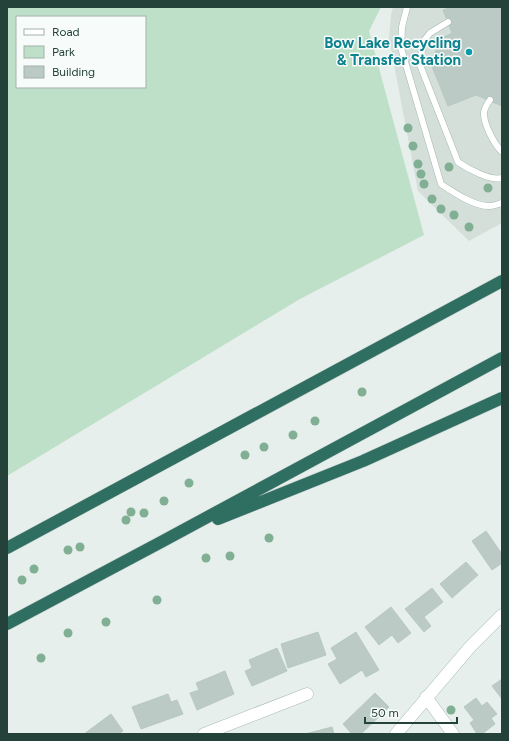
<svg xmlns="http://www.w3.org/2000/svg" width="509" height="741" font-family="Figtree,sans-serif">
<rect width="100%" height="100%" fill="#e6efeb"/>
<path fill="#d4dfda" d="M393 7H502V223L469 241 418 191 389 38 391 15Z"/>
<path fill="#bfe0c8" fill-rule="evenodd" d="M7 7H381L369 31 424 235 300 299 7 476ZM17 17H145V87H17Z"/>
<path fill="#bbcac4" stroke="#b8c9c2" d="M452 7H502V106L476 95 448 106 431 64 440 39 452 33 443 10Z
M486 531 502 554V563L492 570 472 541Z
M466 562 478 575 452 598 440 584Z
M432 588 443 602 424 617 431 626 424 632 405 609Z
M391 607 411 633 398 643 392 635 379 645 365 627Z
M318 632 326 655 288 668 281 644Z
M356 632 379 670 366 677 362 670 340 684 328 664 337 659 331 648Z
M277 648 287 671 252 686 245 671 252 668 249 660Z
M225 671 234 694 197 710 190 693 199 690 196 683Z
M502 679V699L492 686Z
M375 693 389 707 361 734H352L343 724Z
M168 694 171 702 177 700 183 714 141 729 132 707Z
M476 698 482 706 487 702 497 714 491 718 495 724 482 734H477L470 723 474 720 464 707Z
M111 714 123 731 118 734H84Z
M332 727 334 734H305Z"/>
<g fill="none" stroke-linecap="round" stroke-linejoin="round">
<g stroke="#a8b8b2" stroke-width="7">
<path id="lane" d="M407 7 402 27 401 48 441 184C453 192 475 207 490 206 494 206 498 204 502 203
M448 22 430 33 423 42 420 65 458 162C468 169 490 181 502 178
M490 100C487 104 485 107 484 112 483 123 494 144 502 152"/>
</g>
<g stroke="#a8b8b2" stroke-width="13">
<path id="street" d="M426 697 453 734
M204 734 307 694"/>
</g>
<g stroke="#a4bbb3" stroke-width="13">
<path id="secondary" d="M396 734 470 647 502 615"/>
</g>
<g stroke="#c2cac8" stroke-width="13">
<path id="highway" d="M218 519 363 461 502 398
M7 548 502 281
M7 624 163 541 502 358"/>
</g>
<use href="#lane" stroke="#fff" stroke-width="6"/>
<use href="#street" stroke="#fff" stroke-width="12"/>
<use href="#secondary" stroke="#fff" stroke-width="12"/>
<use href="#highway" stroke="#2f6f62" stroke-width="12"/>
</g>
<g fill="#80af93">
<circle cx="408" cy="128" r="4.5"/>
<circle cx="413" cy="146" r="4.5"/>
<circle cx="418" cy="164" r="4.5"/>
<circle cx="449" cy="167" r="4.5"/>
<circle cx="421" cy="174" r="4.5"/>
<circle cx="424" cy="184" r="4.5"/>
<circle cx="488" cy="188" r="4.5"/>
<circle cx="432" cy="199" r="4.5"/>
<circle cx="441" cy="209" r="4.5"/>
<circle cx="454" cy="215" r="4.5"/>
<circle cx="469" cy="227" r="4.5"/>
<circle cx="362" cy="392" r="4.5"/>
<circle cx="315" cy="421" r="4.5"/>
<circle cx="293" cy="435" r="4.5"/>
<circle cx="264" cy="447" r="4.5"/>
<circle cx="245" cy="455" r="4.5"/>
<circle cx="189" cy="483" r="4.5"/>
<circle cx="164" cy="501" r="4.5"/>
<circle cx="131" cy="512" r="4.5"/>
<circle cx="144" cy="513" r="4.5"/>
<circle cx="126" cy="520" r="4.5"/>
<circle cx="269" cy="538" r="4.5"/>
<circle cx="80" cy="547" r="4.5"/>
<circle cx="68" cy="550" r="4.5"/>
<circle cx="230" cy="556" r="4.5"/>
<circle cx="206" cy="558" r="4.5"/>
<circle cx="34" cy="569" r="4.5"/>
<circle cx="22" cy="580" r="4.5"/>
<circle cx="157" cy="600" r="4.5"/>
<circle cx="106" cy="622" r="4.5"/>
<circle cx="68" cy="633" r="4.5"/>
<circle cx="41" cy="658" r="4.5"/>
<circle cx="451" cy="710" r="4.5"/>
</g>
<circle fill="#0f9aa8" stroke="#f7fbf9" stroke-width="1.5" cx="469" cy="52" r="4"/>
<g text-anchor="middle" stroke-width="3" stroke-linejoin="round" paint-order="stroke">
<g font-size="15" font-weight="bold" fill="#0d838f" stroke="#f7fbf9" text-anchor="end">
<text x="461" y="48">Bow Lake Recycling<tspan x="461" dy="17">&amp; Transfer Station</tspan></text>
</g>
</g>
<rect width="509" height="741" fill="none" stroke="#24423a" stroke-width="16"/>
<rect x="16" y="16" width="130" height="72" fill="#f7fbf9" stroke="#a3b1ad"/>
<rect x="24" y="29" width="20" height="6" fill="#ffffff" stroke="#a3b1ad"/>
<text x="52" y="36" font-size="12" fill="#24423a">Road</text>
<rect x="24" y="46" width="20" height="12" fill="#bfe0c8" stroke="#a3b1ad"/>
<text x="52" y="56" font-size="12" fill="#24423a">Park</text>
<rect x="24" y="66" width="20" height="12" fill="#bbcac4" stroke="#a3b1ad"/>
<text x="52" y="76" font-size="12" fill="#24423a">Building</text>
<path d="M365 717v6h92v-6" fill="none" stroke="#24423a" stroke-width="2"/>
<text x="371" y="717" font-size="12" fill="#24423a" stroke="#f7fbf9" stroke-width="3" paint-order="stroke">50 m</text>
</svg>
